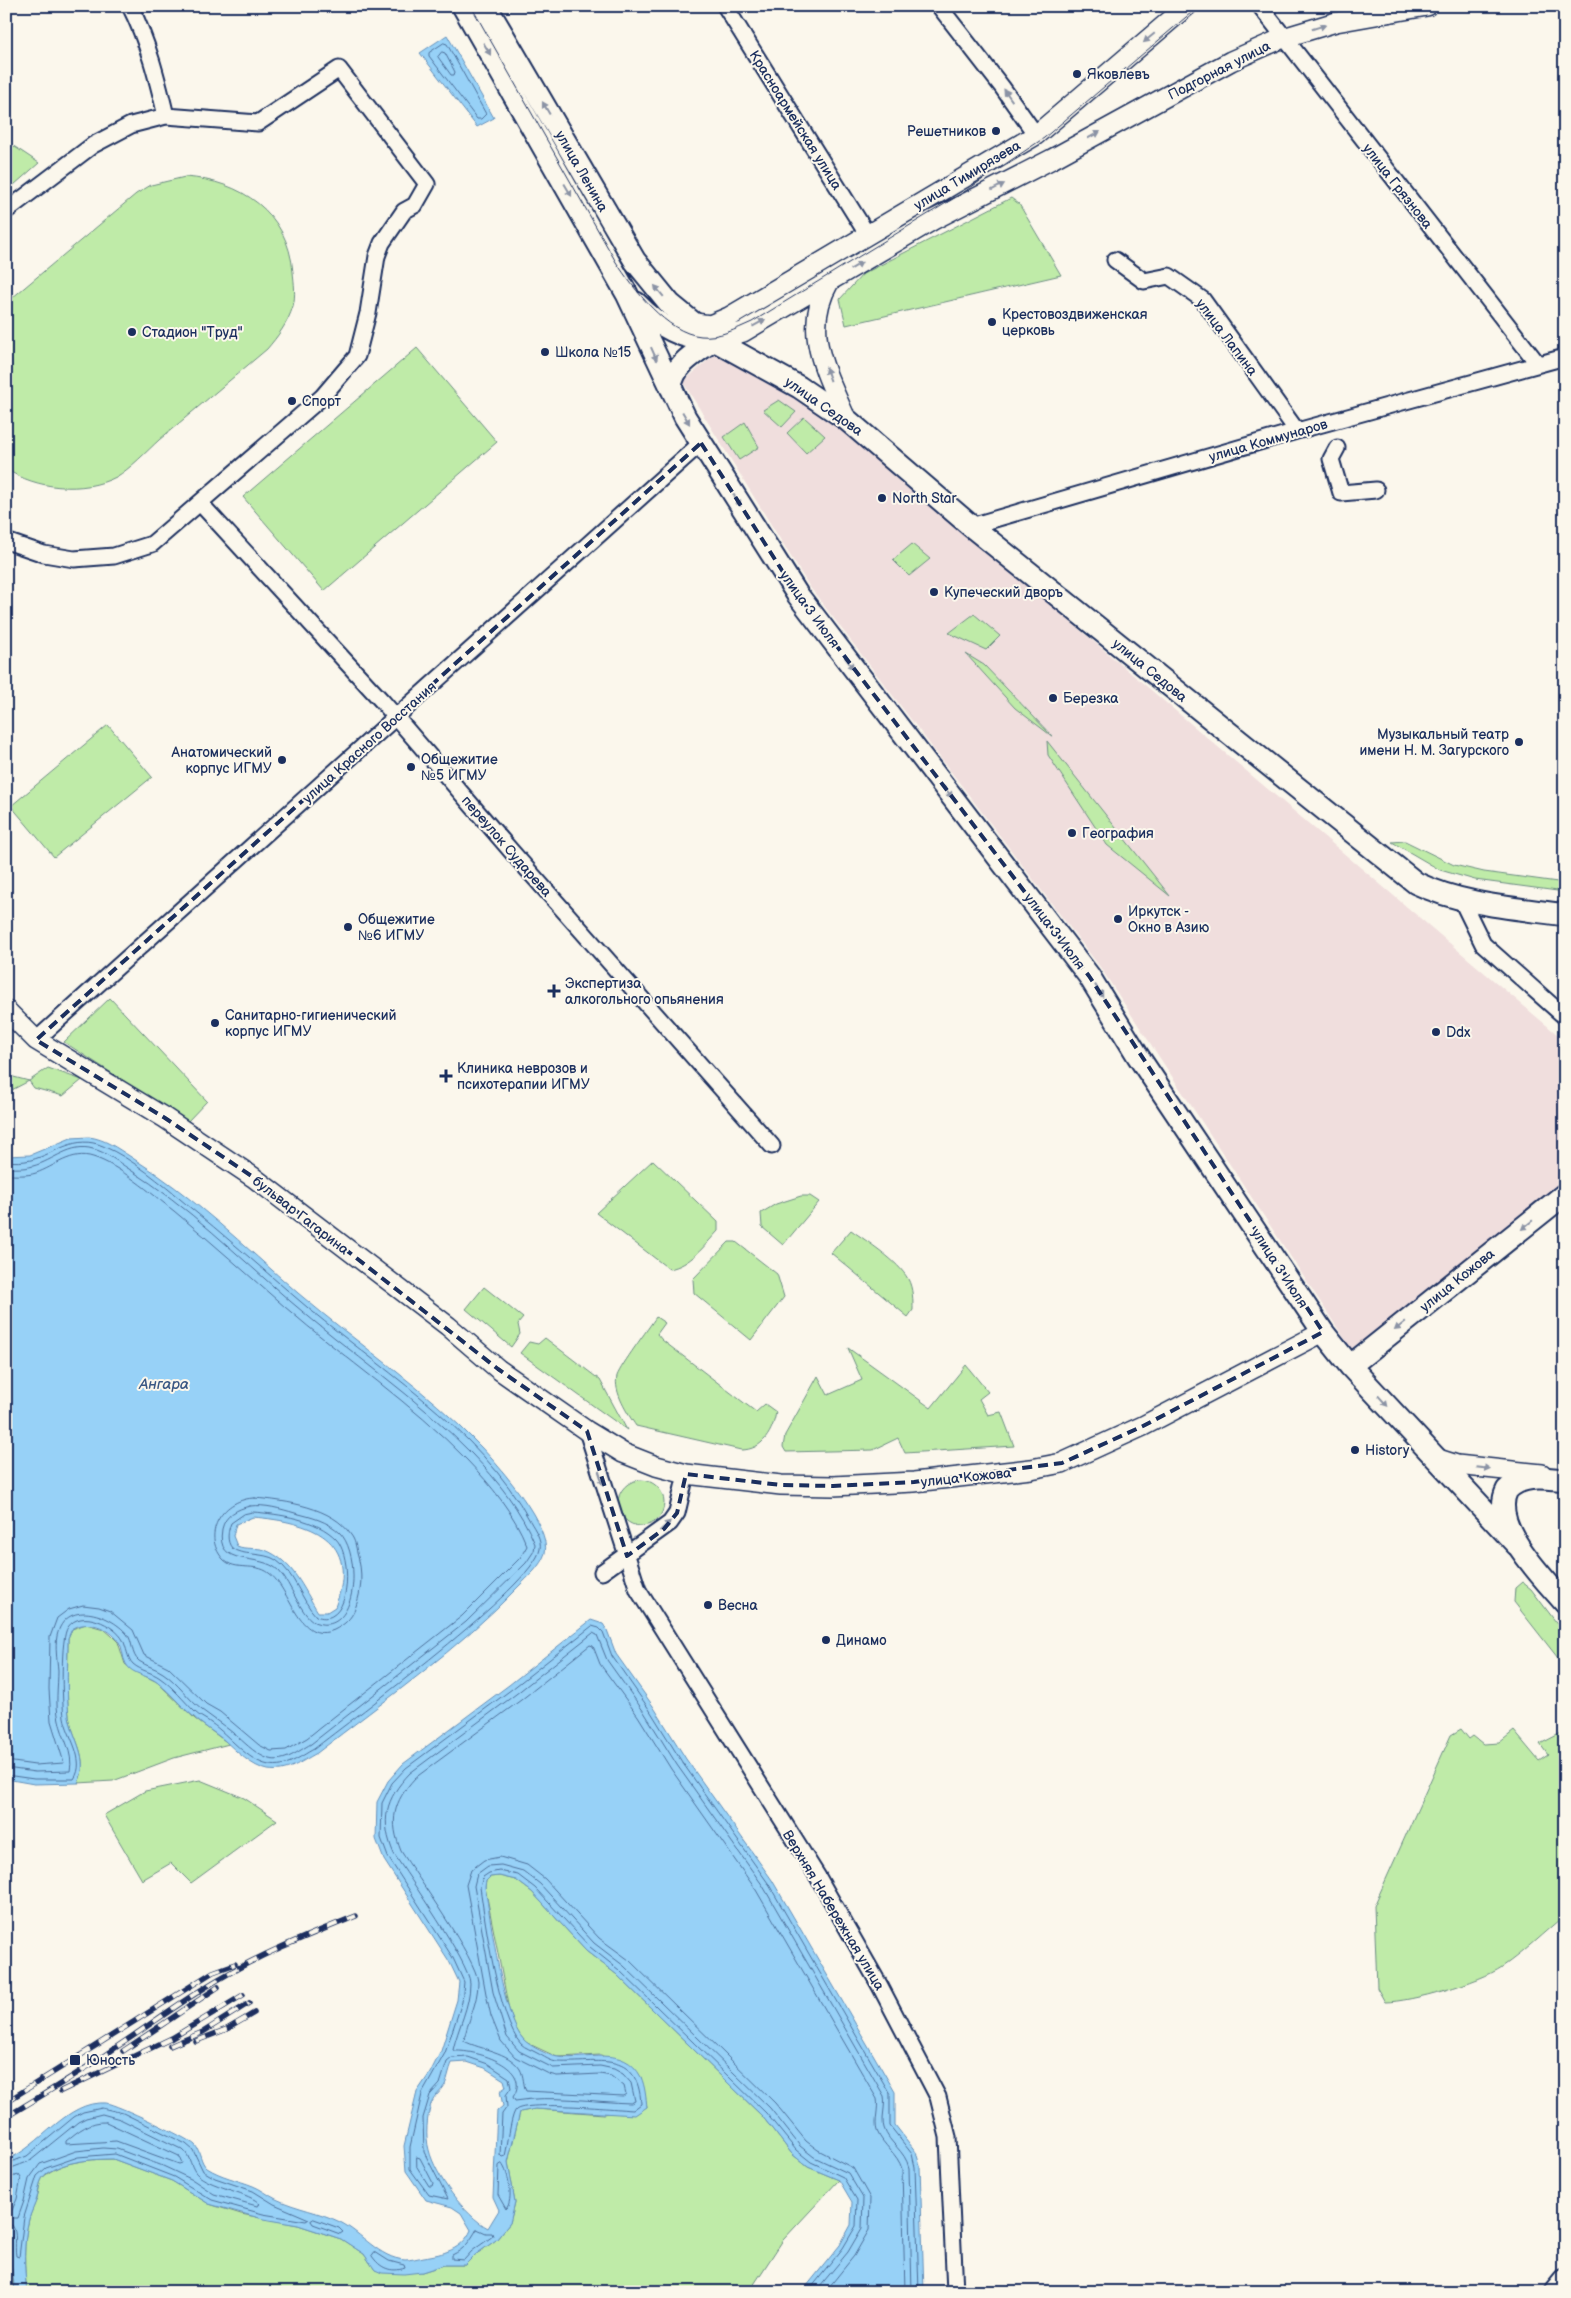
<svg xmlns="http://www.w3.org/2000/svg" width="1571" height="2298" font-family="'Balsamiq Sans',sans-serif">
<rect width="100%" height="100%" fill="#fbf7ec"/>
<filter id="ink" filterUnits="userSpaceOnUse"><feTurbulence type="fractalNoise" baseFrequency=".02" numOctaves="2"/><feDisplacementMap in="SourceGraphic" scale="10" xChannelSelector="R" yChannelSelector="G"/><feConvolveMatrix kernelMatrix="1 2 1 2 8 2 1 2 1" color-interpolation-filters="sRGB"/></filter>
<g filter="url(#ink)">
<path fill="#f0dedd" d="M716 353 830 418 1565 1041V1184L1352 1350 1100 967 809 586 683 382Z"/>
<path fill="#bfeba8" stroke="#6d8d83" d="M6 141 39 163 6 192Z
M185 177C241 181 288 212 293 272 294 282 296 296 293 306 288 323 278 336 267 349 231 379 195 410 159 440 147 451 130 469 116 477 83 494 36 489 6 469V303L136 194 151 185Z
M1011 198 1019 204 1061 275 846 325 840 299 863 274Z
M417 348 497 442 324 591 243 497Z
M779 400 796 412 782 427 763 410Z
M804 417 825 436 806 453 787 433Z
M745 422 759 447 739 460 724 437Z
M912 544 930 559 909 576 893 560Z
M974 614 1000 636 986 650 949 633Z
M966 654 984 665 1053 737 1015 708Z
M108 725 152 777 54 857 11 806Z
M1047 741 1170 896 1107 845 1048 755Z
M1405 841 1454 865 1484 872 1565 883V892L1475 880 1440 870 1392 842Z
M110 998 207 1101 187 1122 64 1042Z
M48 1068 82 1080 63 1096 34 1088 29 1081 6 1093V1075L29 1081Z
M653 1160 718 1222V1231C703 1247 691 1265 669 1269L596 1213Z
M801 1196H810L819 1202 783 1245 762 1227 761 1213 776 1204Z
M851 1230C868 1242 898 1261 908 1279 913 1288 913 1301 913 1310L908 1317 831 1253Z
M729 1242H736L777 1274 784 1297 751 1340 694 1293 693 1279Z
M484 1287 523 1318 518 1324 520 1334 511 1347 466 1309Z
M656 1317 665 1323 657 1334 662 1340 756 1412 765 1404 776 1412C773 1431 763 1450 741 1450L636 1426C628 1414 613 1392 617 1376 621 1365 648 1329 656 1317Z
M545 1338 600 1380 627 1430 520 1353 529 1342 538 1344Z
M848 1348 931 1408 966 1365 988 1392 979 1399 988 1415 1001 1412 1014 1446 905 1453 898 1438 873 1450 786 1452 783 1447 785 1435 818 1376 828 1395 862 1380Z
M618 1503a23 23 0 1 1 46 0a23 23 0 1 1-46 0Z
M1522 1582 1531 1589 1565 1634V1667L1514 1602 1515 1588Z
M86 1624 104 1629 112 1636 118 1642 125 1664 131 1669 157 1682 195 1719 229 1744 174 1758 113 1781 78 1783C90 1758 73 1740 69 1716 66 1691 68 1664 68 1638L72 1629Z
M1461 1729 1469 1739 1473 1736 1483 1744 1499 1743 1514 1731 1539 1761 1548 1755 1540 1744 1565 1731V1915C1544 1932 1524 1952 1502 1967 1480 1982 1411 2002 1385 2002L1377 1988 1374 1906 1451 1735Z
M200 1780 244 1798 277 1820 191 1883 171 1863 142 1880 104 1815 145 1791Z
M499 1876 516 1880 532 1892 586 1951 616 1974 762 2116 792 2154 808 2167 839 2180 783 2240 749 2292H27C24 2269 23 2242 29 2219 31 2211 36 2203 38 2194 40 2186 39 2179 47 2174 64 2161 92 2159 113 2159L172 2181 209 2204 241 2214 298 2225 341 2239 364 2254 375 2270 422 2272 444 2265H465L475 2255 496 2240 510 2223 515 2202 508 2162 520 2112 535 2109 604 2114 647 2107 641 2077 601 2055 557 2057 525 2042 516 2030 509 2010 485 1887 486 1881 490 1877Z
M6 2229H9V2247L15 2292H6Z"/>
<path fill="#97d1f7" stroke="#6590ba" fill-rule="evenodd" d="M447 35 494 118 477 127 420 53Z
M89 1137C105 1139 117 1148 131 1157 192 1195 244 1246 298 1293 359 1345 426 1389 481 1447 499 1466 552 1527 545 1553 541 1566 528 1577 519 1586 459 1649 385 1700 317 1753 300 1762 288 1773 268 1770 252 1767 236 1751 224 1740 214 1732 203 1726 194 1717 181 1707 171 1693 158 1683 149 1675 132 1675 126 1664 122 1657 123 1648 119 1642 109 1627 87 1619 72 1629L68 1638C68 1664 66 1691 69 1716 73 1740 90 1758 78 1783L34 1784 6 1779V1156L30 1155 71 1138ZM253 1517C310 1522 362 1538 335 1607L327 1612H318C303 1588 293 1561 265 1550 256 1547 246 1550 237 1546L233 1536 236 1524Z
M591 1620 603 1624 607 1630 616 1654 653 1706 686 1759 772 1880 895 2092V2125L916 2152 920 2166 924 2292H802L840 2245 851 2225 852 2202 839 2180 808 2167 792 2154 762 2116 616 1974 586 1951 532 1892 516 1880 499 1876 490 1877 486 1881 485 1887C491 1921 503 2019 524 2040 530 2046 549 2056 558 2057 586 2061 624 2044 641 2077 645 2086 646 2098 647 2107L635 2115 535 2109 520 2112 508 2162 515 2202 510 2223 496 2240 475 2255 465 2265H444L422 2272 404 2274 382 2273 375 2270 364 2254 341 2239 298 2225 263 2219 209 2204 172 2181 113 2159C92 2159 65 2161 47 2173 39 2179 39 2189 37 2198 35 2205 31 2212 29 2219 23 2242 24 2269 27 2292H15L9 2247V2229H6V2160C41 2147 66 2100 106 2103 116 2104 188 2138 195 2145 201 2152 200 2162 207 2168 221 2177 238 2180 253 2186 261 2189 268 2195 276 2199 297 2209 320 2212 340 2222 362 2233 379 2258 405 2260 411 2260 418 2258 424 2257 443 2254 462 2250 471 2230L461 2213 452 2207 426 2200 406 2171 404 2146 417 2092 430 2073 441 2051 457 2000 459 1982 449 1961 384 1860 376 1839 377 1802 388 1781 403 1764 509 1685ZM467 2062 485 2068 504 2080 506 2087 500 2091 503 2106 497 2111 493 2197 499 2210 488 2228C465 2216 435 2175 429 2150 425 2136 427 2116 431 2104 434 2096 441 2092 445 2085 448 2078 449 2070 452 2063Z"/>
<g fill="none" stroke-linecap="round" stroke-linejoin="round">
<path stroke="#4d709b" stroke-width="1" d="M444 43 447 44 486 114 481 119H477L429 56V53Z
M442 52 445 53 455 72 454 75H451L438 57Z
M6 1161C14 1162 23 1162 31 1160 57 1153 75 1134 103 1146 133 1159 161 1183 186 1204 223 1234 258 1265 294 1296 373 1365 480 1427 530 1521 535 1530 542 1539 540 1549 534 1586 352 1719 314 1749 299 1757 287 1768 269 1765 247 1761 229 1735 211 1723 206 1719 200 1717 195 1712 184 1701 173 1687 160 1678 152 1672 141 1671 133 1664 127 1658 127 1648 123 1640 115 1625 81 1608 68 1627 60 1637 62 1702 64 1717 67 1736 87 1760 74 1779H34L6 1775
M6 1168C15 1168 24 1169 33 1166 53 1161 71 1142 93 1149 106 1152 118 1162 129 1169 188 1206 238 1256 290 1301 350 1353 417 1397 472 1454 498 1481 521 1510 535 1544L534 1551 526 1563 466 1622 311 1744C298 1751 285 1763 269 1759 257 1755 247 1745 238 1737 226 1727 214 1719 202 1710 188 1699 178 1683 163 1673 156 1668 146 1666 139 1661 131 1655 133 1641 127 1634 109 1613 65 1599 57 1636 55 1647 57 1659 58 1670 58 1687 55 1704 59 1720 62 1737 74 1753 70 1771L35 1772 6 1768
M6 1175C16 1175 27 1176 36 1173 54 1167 72 1150 93 1157 119 1165 152 1194 174 1211 212 1242 248 1275 285 1307 345 1359 412 1403 467 1460 491 1485 514 1513 527 1546L520 1558 462 1616 307 1738 286 1750 271 1751 259 1745 220 1712 206 1704 168 1667 144 1655 133 1630 110 1611 99 1607 83 1605 69 1609 57 1618 50 1637 49 1689 51 1721 64 1763 35 1765 6 1761
M255 1498C286 1501 333 1507 351 1535 355 1540 356 1547 357 1553 363 1572 362 1590 355 1609 351 1619 344 1625 334 1630 298 1645 291 1589 269 1573 255 1562 235 1572 223 1559 200 1533 224 1498 255 1498Z
M250 1506C265 1504 281 1509 295 1513 311 1517 328 1521 340 1533 362 1555 358 1639 314 1622 299 1612 292 1585 279 1571 260 1551 215 1570 222 1529 225 1515 237 1509 250 1506Z
M253 1512C279 1514 317 1519 336 1539 353 1556 352 1630 316 1616 301 1600 295 1573 276 1560 264 1552 240 1556 232 1548 226 1541 228 1531 231 1523L244 1514Z
M106 2122 179 2156 182 2163 179 2164 116 2141 66 2144V2141C78 2131 90 2121 106 2122Z
M417 2157 420 2158 433 2183 432 2186H429L417 2167Z
M6 2164 27 2156 74 2117 83 2112 102 2108 123 2113 186 2144 193 2150 203 2171 215 2178 253 2191 274 2204 309 2219 306 2221 263 2214 212 2200 174 2177 115 2154 78 2157 46 2168 37 2176 24 2217 19 2257 16 2256C14 2245 18 2233 12 2225L6 2224
M502 2164C509 2173 514 2200 506 2209L498 2195 499 2166Z
M6 2170 30 2161 78 2122 86 2118 102 2114 120 2119 183 2150C191 2156 190 2169 199 2176 215 2188 250 2193 260 2204L257 2206 214 2194 193 2180 163 2166 117 2149 103 2148 76 2151 40 2164 29 2179 24 2201 18 2218H6
M6 2178 19 2175 21 2178 17 2199 12 2210H6
M314 2219 339 2228 343 2232 340 2234 313 2224 311 2221Z
M477 2229 486 2233H492L493 2236 472 2251 464 2260 452 2259V2255C465 2249 470 2241 477 2229Z
M375 2252 389 2261 404 2265 405 2268C391 2273 380 2268 372 2256Z
M808 2292 843 2248 856 2226 857 2200 843 2177 811 2162 796 2150 766 2113 619 1970 590 1947 535 1888 518 1875 499 1871 489 1873 483 1877 480 1887C485 1922 499 2021 521 2044 525 2048 532 2050 537 2053 543 2056 551 2062 558 2062 597 2064 638 2048 641 2104L633 2110C616 2109 521 2100 515 2111 510 2120 508 2144 505 2156L502 2157 500 2155 502 2114 507 2107 506 2095 511 2088 509 2078 488 2064 468 2057 452 2058 447 2062 440 2084 430 2095 423 2118 424 2152 448 2199 429 2195 410 2169V2147L422 2094 445 2053 462 2002 464 1982 453 1958 388 1857 381 1838 382 1803 392 1783 406 1768 512 1689 592 1626 599 1628 603 1632 612 1656 649 1709 682 1762 768 1883 890 2094V2126L912 2154 915 2167 919 2292
M815 2292 848 2252 862 2228 863 2198 848 2173 814 2157 800 2146 770 2108 624 1966 594 1943 540 1884 523 1871 501 1865 488 1866 477 1874 474 1886 493 1992 507 2037 519 2051 553 2068 600 2066 614 2069 623 2074 631 2083 635 2101 631 2103C593 2102 552 2095 515 2101L513 2097C533 2067 477 2050 455 2051L453 2050C458 2027 470 2007 470 1983 470 1964 408 1876 394 1854 380 1821 385 1799 410 1773L516 1694 593 1633 597 1635 607 1660 644 1712 677 1765 763 1886 884 2096C886 2106 881 2118 884 2128 889 2144 905 2150 909 2168L912 2292
M825 2292 854 2256 869 2230 870 2198 853 2168 818 2150 806 2141 775 2103 629 1960 599 1938 545 1879 527 1865 500 1857 484 1860 471 1870 466 1885 486 1994 491 2016 501 2041 515 2057 549 2074 557 2076 600 2074 611 2076 624 2086 626 2094 623 2096 526 2091C523 2085 524 2076 520 2069 508 2051 481 2050 464 2041 467 2021 478 2004 478 1982 477 1960 416 1875 401 1851 389 1821 393 1802 415 1778L521 1700 590 1645 593 1646 600 1664 638 1716 671 1769 756 1890 877 2099C879 2109 874 2121 877 2131 883 2146 898 2154 902 2169L905 2292"/>
<g stroke="#1b2f5e" stroke-width="19">
<path id="minor" d="M130 6C148 42 157 78 166 116
M725 6 867 234
M939 6 1002 87 1036 135
M1260 6 1538 364
M6 211 93 145 131 125 166 116 258 123 339 69 427 184 415 205 404 211 382 243 377 256 368 313 357 356 322 397 152 544 114 556 74 559 44 554 6 541
M1115 260 1144 281 1169 276 1203 300 1297 431
M1337 448 1331 459 1341 493 1376 490
M200 503 382 701 512 852 772 1146
M971 526 1297 431 1565 357
M1461 899 1483 944 1565 1017
M36 1040 701 443
M587 1431 638 1590 818 1877 880 1986 938 2097 948 2137 955 2292
M602 1572 670 1523 677 1513 686 1474"/>
</g>
<g stroke="#1b2f5e" stroke-width="22">
<path id="tertiary" d="M829 282C801 331 826 372 846 419
M695 323 710 325 729 317 1036 135 1187 6
M714 340 743 332 933 220 1052 159 1231 61 1283 38 1336 22 1427 6
M6 1010 36 1040 165 1118 253 1177 448 1326 498 1369 587 1431 623 1453 656 1466 686 1474 781 1485 833 1486 914 1482 1031 1469 1062 1463 1143 1426 1323 1332
M1435 1458 1457 1465 1542 1474"/>
</g>
<g stroke="#1b2f5e" stroke-width="25">
<path id="secondary" d="M463 6 627 294 685 417 797 594 1089 976 1138 1056 1323 1332 1350 1366 1517 1545
M486 6 635 261 670 304 714 340 799 387 846 419 971 526 1416 883C1462 905 1515 908 1565 915
M636 303C657 325 682 341 714 340
M671 388C672 365 697 352 714 340
M1350 1366 1565 1194
M1565 1480C1544 1478 1522 1474 1507 1490 1489 1525 1544 1578 1565 1603
M1556 2292 1565 2281"/>
</g>
<use href="#minor" stroke="#fbf7ec" stroke-width="15"/>
<use href="#tertiary" stroke="#fbf7ec" stroke-width="19"/>
<use href="#secondary" stroke="#fbf7ec" stroke-width="21"/>
<path stroke="#1b2f5e" stroke-width="1" d="M471 6 616 262C634 289 666 333 701 336 719 338 736 329 752 322L961 194 1044 138 1199 6"/>
<g stroke="#1b2f5e" stroke-width="5.5">
<path id="rail" d="M196 2041 227 2029 254 2013
M170 2046 203 2032 249 2003
M123 2051 218 1987
M61 2091 172 2038 243 1995
M6 2102 213 1972 235 1964
M6 2117C43 2095 80 2073 115 2048 150 2025 183 2000 219 1979 263 1953 309 1935 356 1916"/>
</g>
<use href="#rail" stroke="#fbf7ec" stroke-width="4" stroke-dasharray="11" stroke-linecap="butt"/>
</g>
<defs><path id="oneway-solid" d="M-6-.8H1V-3.2L6.5 0L1 3.2V.8H-6Z" transform="scale(1.25)"/></defs>
<g fill="#8b93a5">
<use href="#oneway-solid" transform="translate(1319 27) rotate(-17)"/>
<use href="#oneway-solid" transform="translate(1149 38) rotate(140)"/>
<use href="#oneway-solid" transform="translate(487 49) rotate(60)"/>
<use href="#oneway-solid" transform="translate(1008 95) rotate(-125)"/>
<use href="#oneway-solid" transform="translate(546 108) rotate(-120)"/>
<use href="#oneway-solid" transform="translate(1094 135) rotate(-29)"/>
<use href="#oneway-solid" transform="translate(998 187) rotate(-27)"/>
<use href="#oneway-solid" transform="translate(568 190) rotate(60)"/>
<use href="#oneway-solid" transform="translate(856 266) rotate(-31)"/>
<use href="#oneway-solid" transform="translate(659 291) rotate(-129)"/>
<use href="#oneway-solid" transform="translate(759 323) rotate(-29)"/>
<use href="#oneway-solid" transform="translate(654 354) rotate(66)"/>
<use href="#oneway-solid" transform="translate(828 374) rotate(-110)"/>
<use href="#oneway-solid" transform="translate(686 418) rotate(60)"/>
<use href="#oneway-solid" transform="translate(737 500) rotate(58)"/>
<use href="#oneway-solid" transform="translate(849 663) rotate(53)"/>
<use href="#oneway-solid" transform="translate(948 792) rotate(53)"/>
<use href="#oneway-solid" transform="translate(1099 991) rotate(58)"/>
<use href="#oneway-solid" transform="translate(1527 1225) rotate(141)"/>
<use href="#oneway-solid" transform="translate(1400 1326) rotate(141)"/>
<use href="#oneway-solid" transform="translate(1383 1401) rotate(48)"/>
<use href="#oneway-solid" transform="translate(1483 1468) rotate(6)"/>
<use href="#oneway-solid" transform="translate(601 1478) rotate(72)"/>
<use href="#oneway-solid" transform="translate(665 1526) rotate(-43)"/>
</g>
</g>
<path fill="none" stroke="#1b2f5e" stroke-width="4" stroke-dasharray="10 6" stroke-linejoin="round" d="M701 443 797 594 1089 976 1323 1332 1143 1426 1062 1463 914 1482 833 1486 781 1485 686 1474 677 1513 664 1529 627 1556 587 1431 498 1369 253 1177 165 1118 36 1040Z"/>
<g fill="#1b2f5e" stroke="#fbf7ec" stroke-width="2">
<circle cx="1077" cy="74" r="5"/>
<circle cx="996" cy="131" r="5"/>
<circle cx="992" cy="322" r="5"/>
<circle cx="132" cy="332" r="5"/>
<circle cx="545" cy="352" r="5"/>
<circle cx="292" cy="401" r="5"/>
<circle cx="882" cy="498" r="5"/>
<circle cx="934" cy="592" r="5"/>
<circle cx="1053" cy="698" r="5"/>
<circle cx="1519" cy="742" r="5"/>
<circle cx="282" cy="760" r="5"/>
<circle cx="411" cy="767" r="5"/>
<circle cx="1072" cy="833" r="5"/>
<circle cx="1118" cy="919" r="5"/>
<circle cx="348" cy="927" r="5"/>
<path d="M551.5 983.5h5v5h5v5h-5v5h-5v-5h-5v-5h5z"/>
<circle cx="215" cy="1023" r="5"/>
<circle cx="1436" cy="1032" r="5"/>
<path d="M443.5 1068.5h5v5h5v5h-5v5h-5v-5h-5v-5h5z"/>
<circle cx="1355" cy="1450" r="5"/>
<circle cx="708" cy="1605" r="5"/>
<circle cx="826" cy="1640" r="5"/>
<rect x="69" y="2054" width="12" height="12" rx="2.5"/>
</g>
<g text-anchor="middle" stroke-width="4" stroke-linejoin="round" paint-order="stroke">
<g font-size="14" fill="#1b2f5e" stroke="#fbf7ec">
<text transform="translate(1219 70) rotate(-27)" y="5">Подгорная улица</text>
<text transform="translate(796 120) rotate(58)" y="5">Красноармейская улица</text>
<text transform="translate(582 171) rotate(60)" y="5">улица Ленина</text>
<text transform="translate(967 175) rotate(-31)" y="5">улица Тимирязева</text>
<text transform="translate(1398 186) rotate(52)" y="5">улица Грязнова</text>
<text transform="translate(1227 337) rotate(53)" y="5">улица Лапина</text>
<text transform="translate(824 406) rotate(35)" y="5">улица Седова</text>
<text transform="translate(1268 440) rotate(-16)" y="5">улица Коммунаров</text>
<text transform="translate(810 609) rotate(54)" y="5">улица 3 Июля</text>
<text transform="translate(1150 670) rotate(39)" y="5">улица Седова</text>
<text transform="translate(369 742) rotate(-42)" y="5">улица Красного Восстания</text>
<text transform="translate(507 846) rotate(49)" y="5">переулок Сударева</text>
<text transform="translate(1055 931) rotate(53)" y="5">улица 3 Июля</text>
<text transform="translate(301 1215) rotate(38)" y="5">бульвар Гагарина</text>
<text transform="translate(1280 1268) rotate(57)" y="5">улица 3 Июля</text>
<text transform="translate(1457 1280) rotate(-39)" y="5">улица Кожова</text>
<text transform="translate(966 1477) rotate(-6)" y="5">улица Кожова</text>
<text transform="translate(834 1910) rotate(59)" y="5">Верхняя Набережная улица</text>
</g>
<g font-size="14" fill="#1b2f5e" stroke="#fbf7ec" text-anchor="start">
<text x="1087" y="79">Яковлевъ</text>
<text x="986" y="136" text-anchor="end">Решетников</text>
<text x="1002" y="319">Крестовоздвиженская<tspan x="1002" dy="16">церковь</tspan></text>
<text x="142" y="337">Стадион "Труд"</text>
<text x="555" y="357">Школа №15</text>
<text x="302" y="406">Спорт</text>
<text x="892" y="503">North Star</text>
<text x="944" y="597">Купеческий дворъ</text>
<text x="1063" y="703">Березка</text>
<text x="1509" y="739" text-anchor="end">Музыкальный театр<tspan x="1509" dy="16">имени Н. М. Загурского</tspan></text>
<text x="272" y="757" text-anchor="end">Анатомический<tspan x="272" dy="16">корпус ИГМУ</tspan></text>
<text x="421" y="764">Общежитие<tspan x="421" dy="16">№5 ИГМУ</tspan></text>
<text x="1082" y="838">География</text>
<text x="1128" y="916">Иркутск -<tspan x="1128" dy="16">Окно в Азию</tspan></text>
<text x="358" y="924">Общежитие<tspan x="358" dy="16">№6 ИГМУ</tspan></text>
<text x="565" y="988">Экспертиза<tspan x="565" dy="16">алкогольного опьянения</tspan></text>
<text x="225" y="1020">Санитарно-гигиенический<tspan x="225" dy="16">корпус ИГМУ</tspan></text>
<text x="1446" y="1037">Ddx</text>
<text x="457" y="1073">Клиника неврозов и<tspan x="457" dy="16">психотерапии ИГМУ</tspan></text>
<text x="1365" y="1455">History</text>
<text x="718" y="1610">Весна</text>
<text x="836" y="1645">Динамо</text>
<text x="86" y="2065">Юность</text>
</g>
<g font-size="15" font-style="italic" fill="#3a5884" stroke="#fbf7ec">
<text x="164" y="1389">Ангара</text>
</g>
</g>
<rect width="1571" height="2298" fill="none" stroke="#fbf7ec" stroke-width="25"/>
<rect x="12" y="12" width="1546" height="2273" fill="none" stroke="#1b2f5e" stroke-width="2" filter="url(#ink)"/>
</svg>
